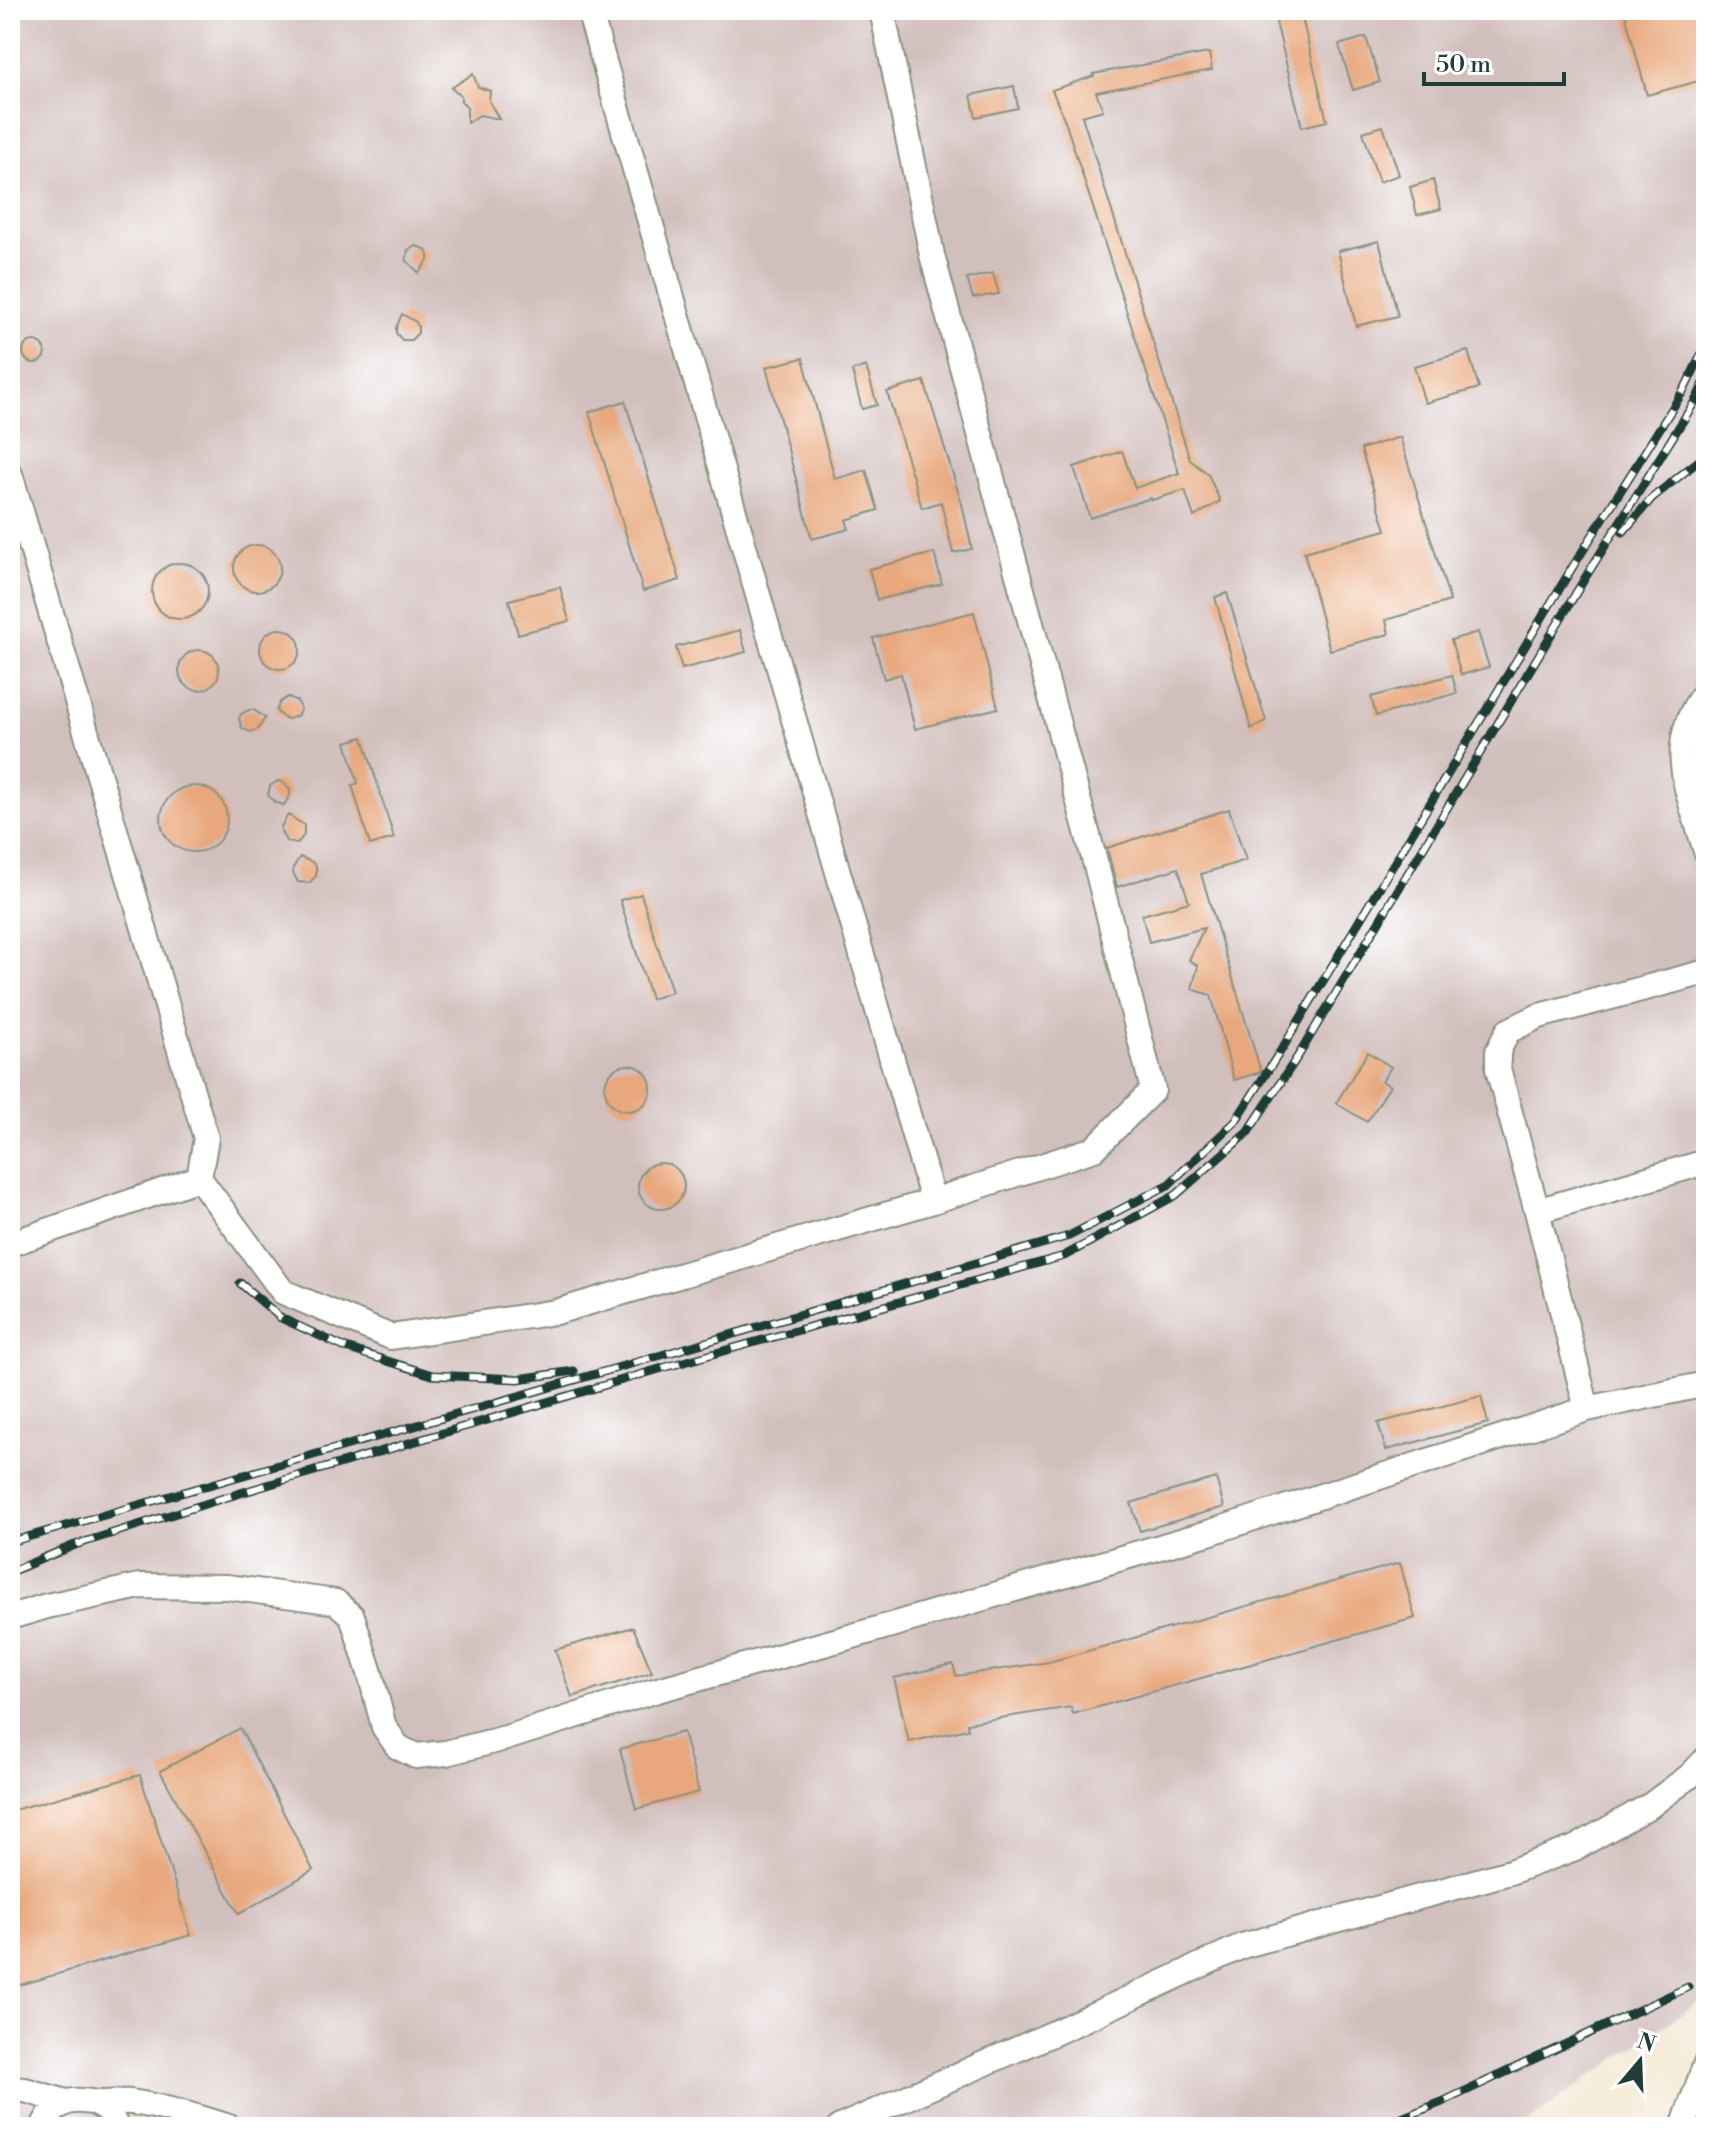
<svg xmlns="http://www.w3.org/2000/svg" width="1716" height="2137" font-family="'Libre Bodoni',serif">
<rect width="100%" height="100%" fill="#fff"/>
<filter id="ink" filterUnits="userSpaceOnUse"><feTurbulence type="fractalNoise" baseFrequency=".0125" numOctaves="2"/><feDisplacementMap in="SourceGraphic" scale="16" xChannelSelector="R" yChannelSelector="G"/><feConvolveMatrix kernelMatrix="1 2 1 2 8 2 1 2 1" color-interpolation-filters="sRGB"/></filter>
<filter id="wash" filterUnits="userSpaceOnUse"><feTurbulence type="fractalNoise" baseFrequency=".006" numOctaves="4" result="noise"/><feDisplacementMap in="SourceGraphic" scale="32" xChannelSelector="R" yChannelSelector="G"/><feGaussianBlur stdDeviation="1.8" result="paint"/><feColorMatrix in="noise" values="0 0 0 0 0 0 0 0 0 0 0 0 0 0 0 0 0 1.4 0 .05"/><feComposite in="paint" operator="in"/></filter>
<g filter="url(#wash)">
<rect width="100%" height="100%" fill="#f3e7d0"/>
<path fill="#d1bfbd" d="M10 10H1706V1996L1520 2127H10Z"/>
<g id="blocks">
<path fill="#e8a77b" d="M1273 10H1300L1327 121 1302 127Z
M1624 10H1698L1706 41V79L1647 95Z
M1366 37 1380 82 1353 90 1339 45Z
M1209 53 1212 70 1096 92 1103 110 1082 116 1190 460 1208 474 1220 501 1194 517 1185 490 1152 500 1151 498 1090 518 1074 467 1122 451 1135 488 1179 473 1065 121 1052 90 1094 76 1093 74Z
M473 74 478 87 490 91 489 101 499 119 480 115 467 123V107L461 101V95L451 88Z
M1014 86 1018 108 976 117 971 95Z
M1383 126 1399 175 1379 182 1363 132Z
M1433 180 1441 209 1417 215 1410 187Z
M1379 241 1398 316 1356 326 1338 251Z
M416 246 425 249 428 254V260L419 273 406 260 408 250Z
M993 273 999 294 973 298 967 279Z
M402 314 416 322 418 327V333L411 340H402L396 333V328Z
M23 352a11 11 0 1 1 22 0a11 11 0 1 1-22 0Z
M1468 351 1479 388 1425 403 1414 366Z
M803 358 835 479 866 470 878 510 846 520 849 529 812 539 766 367Z
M866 366 877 405 862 409 852 371Z
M924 381 962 504 972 549 953 553 941 502 922 508 887 392Z
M625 401 680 580 643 591 589 412Z
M1400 437 1450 601 1386 620 1389 634 1330 650 1304 552 1386 530 1361 449Z
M234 568a23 23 0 1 1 46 0a23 23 0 1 1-46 0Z
M934 553 942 584 877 600 869 569Z
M152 591a28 28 0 1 1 56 0a28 28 0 1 1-56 0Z
M560 587 569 621 518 634 509 600Z
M1227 593 1266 721 1251 729 1215 597Z
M974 612 998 708 915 729 901 674 884 679 873 638Z
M260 649a20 20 0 1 1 40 0a20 20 0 1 1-40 0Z
M740 630 746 652 682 669 676 647Z
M1478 632 1489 667 1461 675 1451 640Z
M179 670a20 20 0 1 1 40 0a20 20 0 1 1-40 0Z
M1452 675 1457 693 1376 716 1371 697Z
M288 697 297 701 300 706V711L297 716 289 719 284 718 276 711 280 702Z
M249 710H254L265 718 258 729 250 732 242 728 239 719 241 714Z
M363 737 394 838 370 845 352 785 358 783 346 742Z
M278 781 283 782 290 790V795L284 805 274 802 268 795 270 786Z
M161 819a33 33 0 1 1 66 0a33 33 0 1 1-66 0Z
M1229 809 1246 860 1201 874 1261 1072 1234 1080 1211 995 1192 989 1198 966 1189 960 1204 928 1149 942 1142 915 1189 902 1178 868 1117 887 1107 848Z
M288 815 304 825V835L297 844 286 841 281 832V827Z
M300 857 312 862 316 866V876L309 883 298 882 293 873V868Z
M641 894 672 992 651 999 620 900Z
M1368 1052 1391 1067 1382 1081 1390 1086 1367 1122 1336 1103Z
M605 1088a23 23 0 1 1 46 0a23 23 0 1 1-46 0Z
M638 1186a23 23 0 1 1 46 0a23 23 0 1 1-46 0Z
M1481 1396 1488 1423 1386 1450 1378 1423Z
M1216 1478 1224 1507 1140 1531 1131 1503Z
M1400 1563 1415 1618 1073 1714 1071 1707 967 1723 968 1729 909 1742 894 1678 953 1664 956 1676 1049 1662Z
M633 1627 652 1672 572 1697 555 1650Z
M240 1728 313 1870 239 1914 160 1771Z
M683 1732 699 1792 636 1809 620 1749Z
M140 1775 191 1935 10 1988V1811Z"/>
</g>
</g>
<g filter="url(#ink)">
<use href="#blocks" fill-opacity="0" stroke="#899282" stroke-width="2"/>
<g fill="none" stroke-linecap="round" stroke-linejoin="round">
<g stroke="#899282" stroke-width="28">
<path id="minor" d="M589 10 933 1201
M10 474 206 1138 199 1178
M1706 691C1663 745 1689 793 1706 851
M1537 1211 1706 1162
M10 1244 199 1178 283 1292 391 1337 556 1312 933 1201 1094 1149 1153 1090 1098 873 932 255 882 10
M1587 1409 1537 1211 1498 1069V1051L1508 1031 1539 1016 1706 972
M10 1617 47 1606 140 1586 227 1587 336 1602 352 1616 370 1673 384 1727 398 1747 416 1756 446 1753 506 1738 654 1691 860 1634 1208 1533 1587 1409 1706 1384
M10 2089 25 2090 66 2102
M96 2103 110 2113 116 2127
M43 2127C48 2117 52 2109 63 2104 76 2098 86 2102 100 2103 110 2103 121 2101 131 2102 165 2107 197 2117 229 2127
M840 2127 1063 2029 1242 1946 1510 1872 1575 1848 1651 1805 1691 1775 1706 1759
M1683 2127 1706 2063"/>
</g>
<use href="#minor" stroke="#fff" stroke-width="24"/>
<g stroke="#1f3d34" stroke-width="9">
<path id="rail" d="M1623 532 1652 498 1706 455
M240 1283 281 1318 346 1348 432 1375 518 1379 574 1371
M10 1542 641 1361 1069 1236 1168 1185 1235 1122 1285 1044 1572 568 1685 388 1706 345
M10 1572 75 1545 227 1497 666 1367 1064 1256 1176 1195 1248 1132 1300 1053 1585 578 1697 398 1706 379
M1379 2127 1442 2102 1688 1987"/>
</g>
<use href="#rail" stroke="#fff" stroke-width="6" stroke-dasharray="18" stroke-linecap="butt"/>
</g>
</g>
<rect width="1716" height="2137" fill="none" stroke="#fff" stroke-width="40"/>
<g transform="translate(1640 2061) rotate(19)" stroke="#ffffff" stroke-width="6" paint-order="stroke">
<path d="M0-6L14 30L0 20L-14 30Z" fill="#1f3d34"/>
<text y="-12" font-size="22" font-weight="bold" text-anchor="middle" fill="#1f3d34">N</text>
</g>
<path d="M1424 72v12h140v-12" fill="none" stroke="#1f3d34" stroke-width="4"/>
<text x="1436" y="72" font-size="24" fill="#1f3d34" stroke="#ffffff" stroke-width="6" paint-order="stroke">50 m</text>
</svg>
